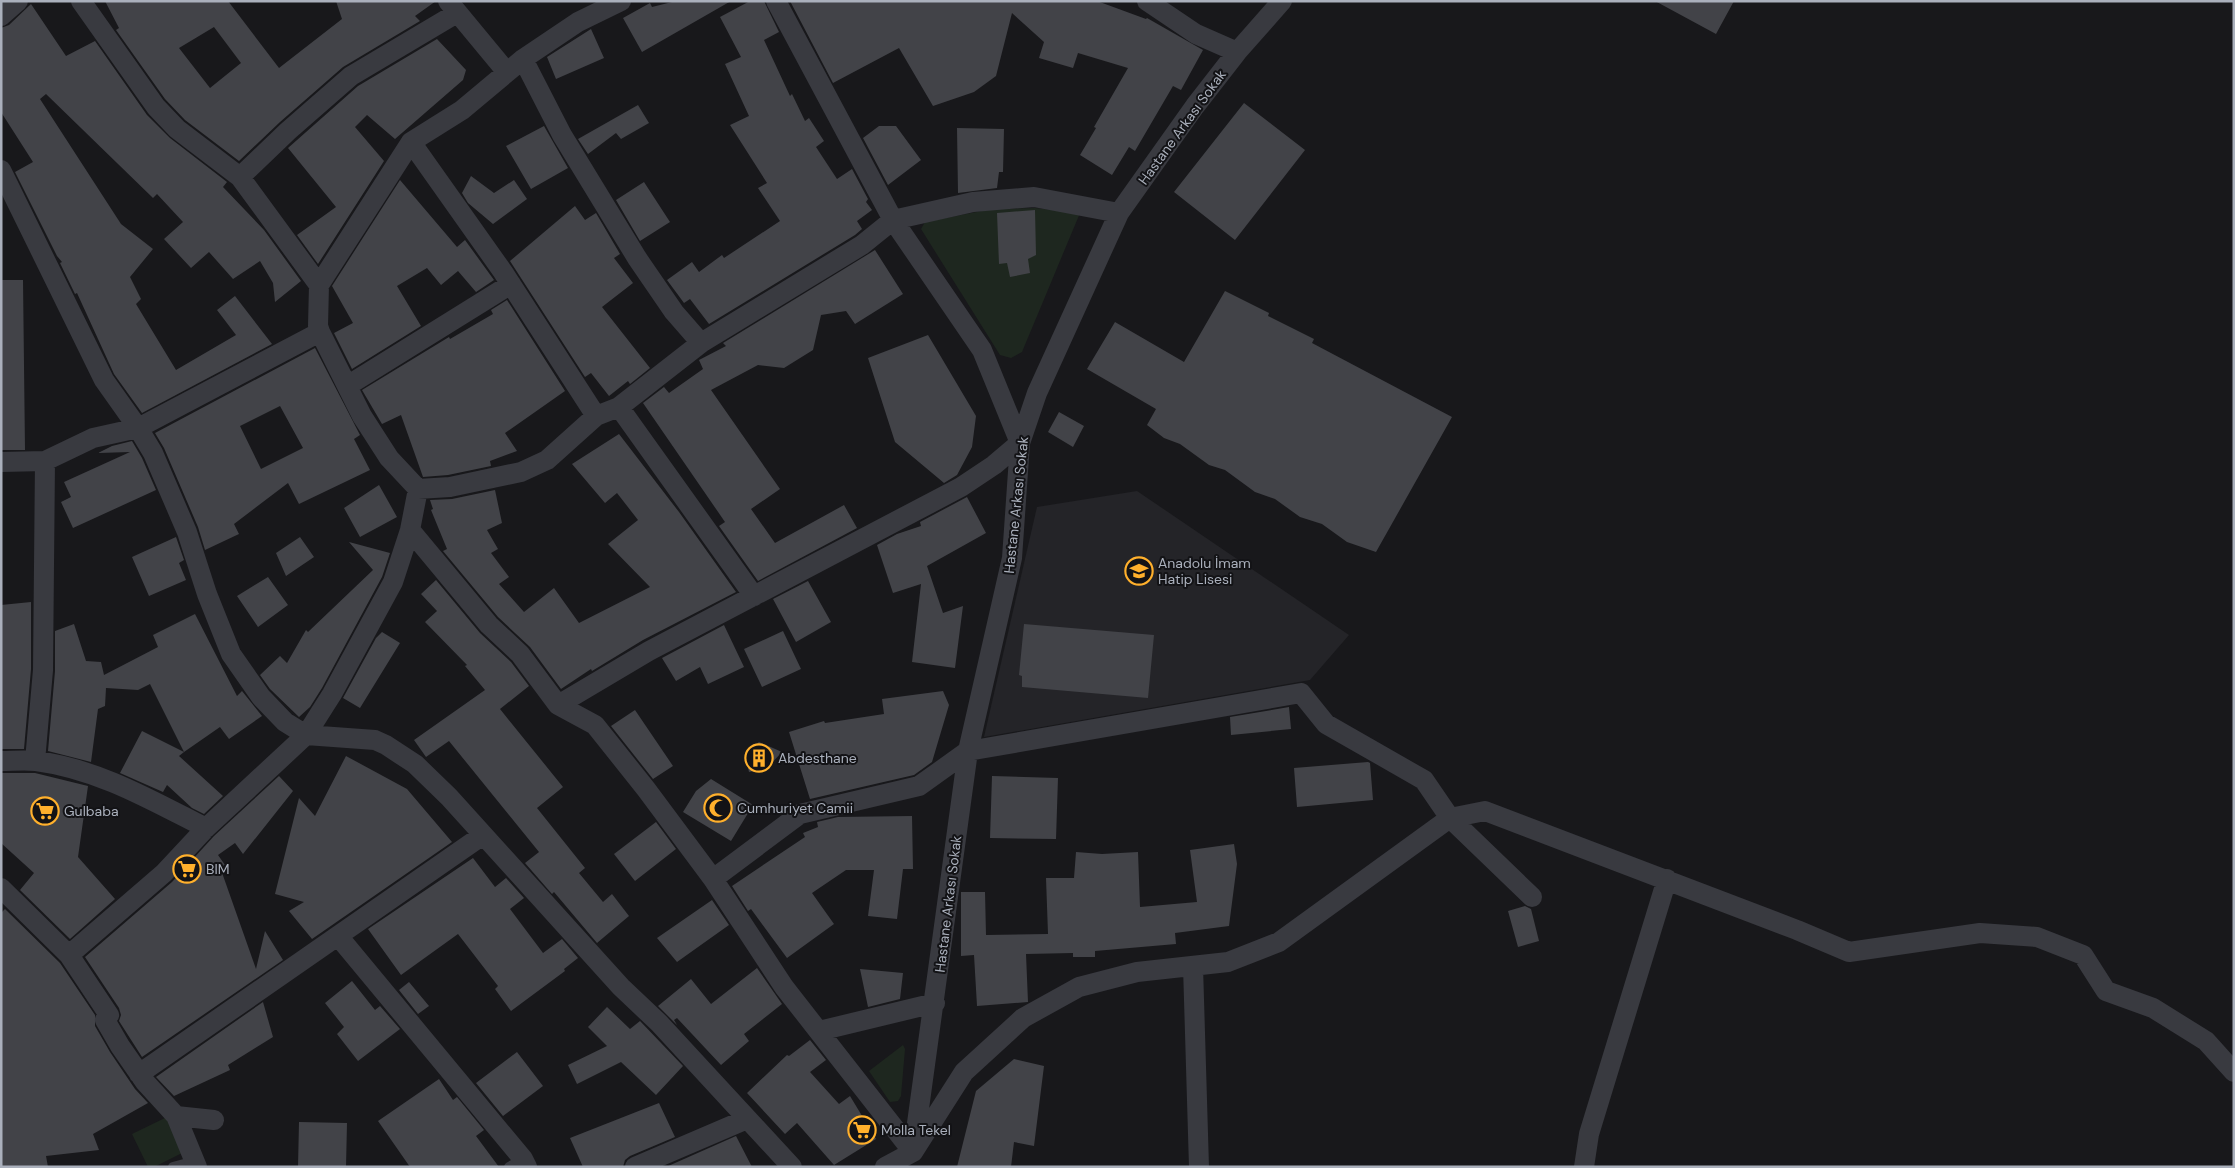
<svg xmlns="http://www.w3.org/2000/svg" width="2235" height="1168" font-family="'DM Sans',sans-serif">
<rect width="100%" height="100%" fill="#18181b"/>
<path fill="#242428" d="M1137 491 1349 635 1310 680 984 737 1037 507Z"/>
<path fill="#1e271f" d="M1035 208 1080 213 1022 352 1011 358 1000 355 921 229 925 222 992 209Z
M903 1045 905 1049 901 1096 898 1101 890 1102 869 1071Z
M167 1117 184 1152 154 1167H148L132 1134Z"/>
<path fill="#424348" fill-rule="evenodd" d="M105 1H228L279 68 342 19 336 1H436L415 16 420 21 343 67 280 122 239 161 185 120 165 99 116 30 119 28ZM214 27 241 63 210 88 179 48Z
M676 1H731L642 52 623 18 650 3 652 7Z
M750 1H764L779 32 764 40 790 96 792 94 805 121 809 118 824 141 816 147 837 179 852 169 868 199 866 202 872 210 857 221 862 229 855 235 709 324 690 299 684 303 667 280 692 262 699 272 722 255 724 258 780 221 758 188 767 183 730 125 749 116 725 64 741 57 720 17Z
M790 1H1097L1146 19 1147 18 1203 50 1181 90 1173 86 1135 151 1129 147 1112 175 1080 155 1096 128 1094 127 1128 68 1078 53 1073 68 1039 58 1044 42 1012 13 996 76 974 92 933 106 899 48 833 83Z
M1655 1H1734L1716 34Z
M31 4 66 56 95 41 147 115 170 138 227 182 223 187 264 230 301 281 275 302 273 283 260 261 233 279 209 252 191 268 164 239 183 222 157 194 153 198 46 94 40 99 121 224 153 249 130 277 141 299 136 304 176 370 236 335 217 310 235 296 272 344 142 413 114 374 77 293 75 294 60 263 62 262 57 256 15 172 33 162 1 112V28L9 25Z
M591 29 604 58 556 79 547 57Z
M437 39 466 70 463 80 395 139 367 115 355 127 384 161 318 264 297 235 336 207 288 148 358 86Z
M1244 103 1305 150 1235 240 1174 192Z
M638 105 649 123 621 139 616 133 588 154 578 139Z
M544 126 568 168 531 189 506 146Z
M879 126H896L921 160 888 185 863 138Z
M957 128 1004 129 1003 172H999L997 188 958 193Z
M471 176 494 193 514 180 527 199 493 224 468 203 462 193Z
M400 180 457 247 465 240 494 280 476 292 458 271 441 285 427 268 397 286 421 326 352 369 334 333 353 323 332 286Z
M644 182 670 222 640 241 616 200Z
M575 206 585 220 596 213 620 254 614 258 633 283 602 307 650 368 630 384 628 381 609 396 591 373 585 377 510 261Z
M1035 210 1036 255 1028 259 1030 273 1010 277 1007 263 999 264 997 213Z
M875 250 903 294 855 324 846 311 821 315 813 350 784 368 758 365 711 390 780 489 751 509 775 543 844 505 857 528 758 581 719 526 725 522 643 403 664 387 669 393 703 369 699 360 726 346 723 343Z
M1 280H23L25 450H1Z
M1225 291 1269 313 1268 316 1314 339 1312 343 1452 417 1376 552 1347 542 1322 524 1300 517 1275 499 1255 492 1225 470 1209 465 1180 444 1164 438 1147 425 1156 409 1087 369 1115 322 1184 362Z
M507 300 565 391 505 433 517 451 490 461 491 466 448 475 423 477 401 415 382 424 362 390 449 337 450 339 493 314 491 310Z
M928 335 976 416 972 447 957 475 944 483 895 442 868 358Z
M315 348 360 435 354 439 370 470 299 504 288 483 234 524 239 534 205 550 198 527 164 448 155 433ZM280 406 303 448 261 469 240 426Z
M1059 412 1084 426 1073 447 1048 432Z
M619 434 679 512 736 592 643 640 592 671 591 669 561 689 530 647 498 617 443 551 447 549 431 510 433 509 430 500 452 499 495 490 502 523 487 530 498 549 491 553 509 577 499 584 524 612 554 588 579 623 650 587 608 544 638 520 617 493 605 503 572 464Z
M132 441 142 458 156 490 73 528 61 502 71 497 64 482 130 452 98 453 112 446Z
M379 485 397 517 360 537 344 508Z
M967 497 986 533 927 566 943 613 963 606 955 668 912 662 921 584 893 593 877 545 897 534 921 526 920 522Z
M176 537 184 560 179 563 186 580 149 596 132 557Z
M300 537 314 557 286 576 276 553Z
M349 542 390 553 382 577 322 688 310 707 299 717 270 689 260 675 280 656 287 663 306 630 308 632 373 570Z
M268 577 288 605 258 627 237 596Z
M436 580 480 633 511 662 529 686 500 709 563 787 537 808 585 868 579 873 603 902 612 894 629 916 597 943 554 892 552 894 525 863 539 852 449 741 426 757 414 740 485 690 465 666 467 665 425 622 437 611 421 594Z
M808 581 831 622 796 642 773 599Z
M31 602V669L24 749H1V605Z
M195 614 237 696 242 691 262 716 229 739 220 727 184 752 150 684 138 690 106 688 105 706 98 709 91 762 48 751 55 671V631L74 624 86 661 101 662 104 675 158 647 153 635Z
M1024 624 1154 635 1148 698 1022 687V676L1019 675Z
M724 625 744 667 708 684 700 667 676 681 662 658Z
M783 631 801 669 762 687 744 649Z
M382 632 400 643 360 708 343 698 376 638Z
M943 691 949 705 932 762 914 775 810 799 789 732 824 721 825 723 884 714 882 699Z
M1289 707 1291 729 1231 735 1230 717Z
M635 710 673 766 653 779 611 726Z
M142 731 184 752 179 756 223 796 204 814 192 808 167 785 163 792 120 773Z
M759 742 782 752 767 768 749 772 745 753Z
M346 756 407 789 452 842 312 939 289 911 304 902 275 894 299 798 315 816Z
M1368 762 1370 763 1373 800 1297 807 1294 768Z
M1 773H35L88 786 78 857 115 899 70 939 20 890 34 873 1 843Z
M279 776 293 791 243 854 235 843 218 855 225 865 220 867 256 969 265 931 283 960 142 1057 119 1021 121 1015 119 1008 85 957 172 882 214 836Z
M992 776 1058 778 1056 839 990 838Z
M711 779 753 805 731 841 683 812 696 791Z
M912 816 913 869H903L897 919 868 916 874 870H846L812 893 834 924 787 958 751 909 748 911 732 886 805 837 803 833 818 827 817 822 838 817Z
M656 822 676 849 635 881 614 854Z
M1234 844 1237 864 1229 926 1175 933 1176 944 1095 951V957H1073V953L1026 954 1028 1002 977 1006 974 955 961 956V892H985L986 935 1048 934 1046 878H1074L1076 852 1102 854 1138 852 1140 907 1197 902 1190 850Z
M473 858 495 887 506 878 524 898 510 909 543 953 562 939 578 958 564 969 565 971 511 1011 495 989 498 986 458 934 401 975 368 929Z
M712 900 729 925 677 962 657 938Z
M1525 906 1531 909 1539 941 1518 947 1508 911Z
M5 909 60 963 95 1015V1026L110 1052 135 1089 148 1103 93 1134 99 1150 46 1156 48 1167H1V913Z
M757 968 782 1004 744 1034 749 1041 721 1065 677 1018 674 1020 677 1025 658 1006 691 979 711 1004Z
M860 969 903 973 900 999 868 1007Z
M352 981 375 1010 380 1006 400 1029 358 1061 337 1034 344 1027 325 1003Z
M409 982 429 1006 418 1014 399 990Z
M263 1002 273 1037 228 1065 230 1070 174 1096 156 1077Z
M607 1007 630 1029 640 1021 683 1066 656 1095 621 1062 577 1084 568 1065 607 1046 588 1027Z
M810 1040 826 1060 810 1072 839 1104 850 1096 876 1139 834 1165 797 1123 785 1134 747 1093 787 1055 789 1056Z
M517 1052 543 1086 503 1116 476 1083Z
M1014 1059 1044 1066 1034 1146 1014 1142 1011 1167H957L976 1091Z
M439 1079 453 1100 457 1097 484 1130 476 1136 499 1167H410L378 1121Z
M659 1103 675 1137 630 1156 625 1160 623 1167H583L570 1138Z
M299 1122 347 1123 346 1167H298Z
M736 1136 752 1167H666Z"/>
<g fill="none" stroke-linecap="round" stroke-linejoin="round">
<path stroke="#393a40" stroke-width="10" d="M173 1167 195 1161
M509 1167 523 1159"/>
<path stroke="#393a40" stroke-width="20" d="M81 1 156 107 177 129 240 177 319 285 318 326 320 332 362 416 389 458 418 489 410 530 489 625 520 654 558 705 595 725 646 789 713 879 784 987 913 1152
M448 1 506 71
M1147 1 1196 34 1237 52
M1 16 18 1
M523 59 562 135 637 258 674 312 701 343
M411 142 503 272 596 416
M1 170 104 380 138 428 153 453 187 532 207 594 231 654 261 697 285 722 306 735 375 740 386 745 415 764 449 797 621 987 659 1023 792 1167
M240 177 288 131 351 76 457 13
M319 285 411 142 462 110 523 59 578 22 621 1
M347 386 511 284
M619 407 754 596
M1 462 45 461 93 438 138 428 320 332
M418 489 450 487 521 472 547 460 596 416 619 407 701 343 862 245 893 220 973 202 1034 197 1119 213
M558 705 649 651 961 487 994 465 1020 443 982 350 893 220 776 1
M1 761C12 761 25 760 36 761 98 769 151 800 206 828
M35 761 43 670 45 461
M713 879 800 814 919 786 968 751 1301 693 1326 724 1424 780 1450 818 1532 897
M1 888 69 955 109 1015 105 1020 120 1046 145 1082 176 1116 197 1167
M338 936 523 1159 527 1167
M69 955 164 873 206 828 306 735 332 694 393 582 410 530
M1193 966 1199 1167
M819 1031 935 1003
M139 1074 483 835
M176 1116 214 1120
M914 1145 968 751 1012 558 1020 443 1037 393 1119 213 1195 106 1237 52 1282 1
M635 1167 747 1119
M885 1167 913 1152 964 1072 1023 1018 1079 987 1137 972 1228 962 1279 942 1450 818 1485 811 1797 930 1849 952 1980 933 2037 937 2083 955 2106 991 2153 1008 2206 1041 2234 1072
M1584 1167 1589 1134 1667 879"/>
</g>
<defs>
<g id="school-ring" transform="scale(1.4375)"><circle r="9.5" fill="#131316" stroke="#ffb02c" stroke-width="1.5"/><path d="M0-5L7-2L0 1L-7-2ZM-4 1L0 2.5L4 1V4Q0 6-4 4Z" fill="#ffb02c"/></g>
<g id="building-ring" transform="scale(1.4375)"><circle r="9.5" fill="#131316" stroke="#ffb02c" stroke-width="1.5"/><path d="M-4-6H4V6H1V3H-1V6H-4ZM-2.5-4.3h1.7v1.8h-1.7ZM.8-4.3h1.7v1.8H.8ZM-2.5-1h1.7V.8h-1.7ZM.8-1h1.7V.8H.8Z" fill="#ffb02c"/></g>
<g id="mosque-ring" transform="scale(1.4375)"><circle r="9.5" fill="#131316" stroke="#ffb02c" stroke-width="1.5"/><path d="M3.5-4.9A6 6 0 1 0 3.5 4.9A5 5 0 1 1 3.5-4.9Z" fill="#ffb02c"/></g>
<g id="supermarket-ring" transform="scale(1.4375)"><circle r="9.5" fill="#131316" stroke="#ffb02c" stroke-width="1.5"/><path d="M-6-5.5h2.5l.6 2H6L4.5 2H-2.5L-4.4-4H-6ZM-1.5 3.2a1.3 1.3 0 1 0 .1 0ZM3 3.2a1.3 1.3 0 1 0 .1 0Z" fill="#ffb02c"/></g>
</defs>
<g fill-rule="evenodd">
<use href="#school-ring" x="1139" y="571"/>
<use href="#building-ring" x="759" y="758"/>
<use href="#mosque-ring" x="718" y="808"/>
<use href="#supermarket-ring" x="45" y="811"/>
<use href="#supermarket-ring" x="187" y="869"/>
<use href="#supermarket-ring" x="862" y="1130"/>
</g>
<g text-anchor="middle" stroke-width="4" stroke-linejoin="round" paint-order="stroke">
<g font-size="14" fill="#aab0bc" stroke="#131316">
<text transform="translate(1182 127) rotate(-54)" y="5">Hastane Arkası Sokak</text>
<text transform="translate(1016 505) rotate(-84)" y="5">Hastane Arkası Sokak</text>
<text transform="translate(948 904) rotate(-83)" y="5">Hastane Arkası Sokak</text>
</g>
<g font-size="14" fill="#aab0bc" stroke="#131316" text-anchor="start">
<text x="1158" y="568">Anadolu İmam<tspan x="1158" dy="16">Hatip Lisesi</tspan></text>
<text x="778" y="763">Abdesthane</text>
<text x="737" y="813">Cumhuriyet Camii</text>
<text x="64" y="816">Gulbaba</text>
<text x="206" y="874">BIM</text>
<text x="881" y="1135">Molla Tekel</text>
</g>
</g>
<rect width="2235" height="1168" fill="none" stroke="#aab0bc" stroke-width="5"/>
</svg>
